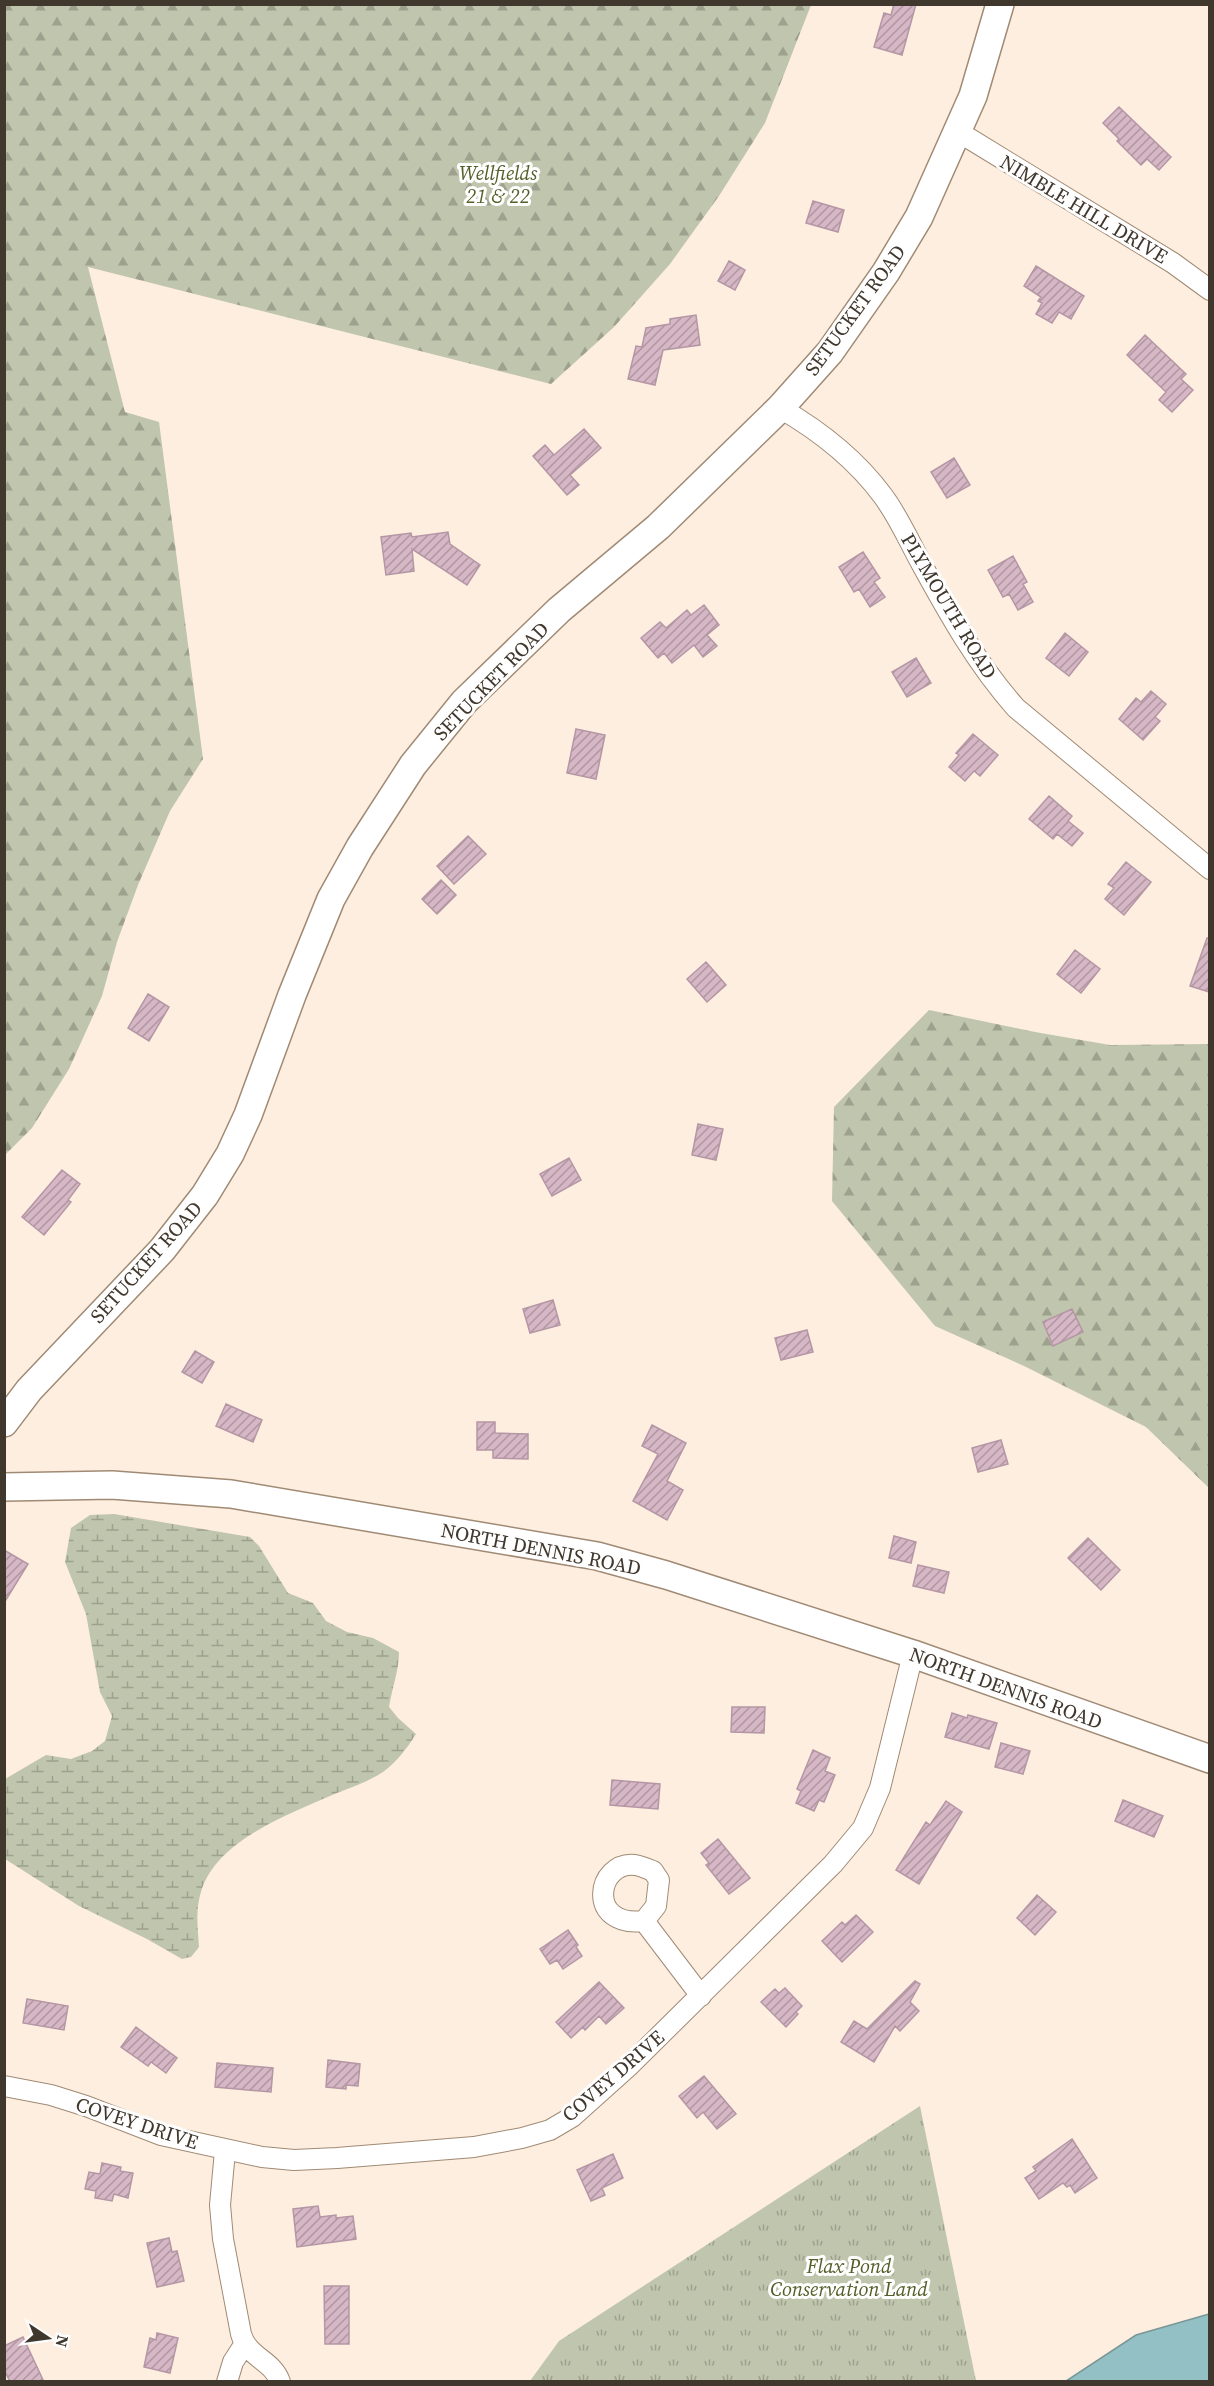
<svg xmlns="http://www.w3.org/2000/svg" width="1214" height="2386" font-family="'Source Serif 4',serif">
<defs>
<pattern id="grass-tufts" width="24" height="20" patternUnits="userSpaceOnUse" patternTransform="scale(1.5)"><rect width="24" height="20" fill="#c0c5ad"/><path d="M3 7l-1-3M5 7V3M7 7l1-3M15 17l-1-3M17 17v-4M19 17l1-3" fill="none" stroke="#9da18d"/></pattern>
<pattern id="forest-firs" width="22" height="20" patternUnits="userSpaceOnUse" patternTransform="scale(1.5)"><rect width="22" height="20" fill="#c0c5ad"/><path d="M5 1l3.5 6h-7zM16 11l3.5 6h-7z" fill="#9da18d"/></pattern>
<pattern id="wetland-marsh" width="20" height="14" patternUnits="userSpaceOnUse" patternTransform="scale(1.5)"><rect width="20" height="14" fill="#c0c5ad"/><path d="M1 5h8M5 5V1M11 12h8M15 12V8" fill="none" stroke="#9da18d"/></pattern>
<pattern id="building-hatch" width="6" height="6" patternUnits="userSpaceOnUse" patternTransform="scale(1.5)"><rect width="6" height="6" fill="#d6b7c5"/><path d="M-1 1l2-2M0 6l6-6M5 7l2-2" fill="none" stroke="#af96a0"/></pattern>
</defs>
<rect width="100%" height="100%" fill="#fdeee0"/>
<path fill="url(#grass-tufts)" d="M920 2106 976 2381H530L559 2341Z"/>
<path fill="url(#forest-firs)" d="M5 4 811 5 765 123 719 196 670 264 614 327 551 384 88 267 125 412 159 422 203 759 170 811 138 885 117 942 102 996 69 1069 32 1128 5 1155Z
M929 1010 1035 1032 1110 1045 1209 1044V1488L1146 1427 1024 1366 935 1326 832 1201 834 1107Z"/>
<path fill="url(#wetland-marsh)" d="M114 1514 250 1537 259 1546 288 1593 313 1603 326 1621 347 1632 373 1638 399 1652C399 1671 392 1688 389 1707L398 1718 416 1734C408 1747 396 1763 383 1772 369 1781 353 1787 337 1793 291 1813 216 1840 201 1892 195 1911 198 1928 199 1947L191 1957 182 1959 147 1939 79 1906 5 1859V1779L46 1755 71 1759 92 1751 105 1741 112 1716 100 1692 86 1614 65 1562 71 1528 90 1515Z"/>
<path fill="#92c0c5" stroke="#799797" stroke-width="1.5" d="M1209 2314V2381H1066L1136 2335Z"/>
<path fill="url(#building-hatch)" stroke="#b596a5" stroke-width="1.5" d="M894 4H916L902 55 874 47 884 13 891 15Z
M1119 107 1171 157 1159 170 1147 159 1141 165 1117 141 1119 139 1103 123Z
M813 201 844 210 838 232 806 223Z
M729 261 745 270 735 290 718 281Z
M1036 266 1084 296 1071 319 1059 312 1052 323 1036 314 1042 303 1038 301 1041 297 1024 286Z
M696 315 700 345 663 350 655 385 628 379 636 346 642 347 646 328 670 324V319Z
M1145 335 1186 374 1181 379 1193 390 1172 412 1159 400 1166 392 1127 355Z
M584 429 601 448 570 475 579 485 567 495 533 456 545 445 554 455Z
M954 458 970 485 947 498 931 472Z
M448 532 450 544 480 565 467 585 412 549 414 571 386 575 381 537 411 533 412 537Z
M863 552 880 578 874 582 885 597 870 607 859 589 854 592 839 567Z
M1013 556 1027 582 1023 584 1033 602 1018 610 1009 594 1003 597 988 570Z
M704 605 719 625 707 635 717 646 703 657 694 645 672 663 664 653 658 658 641 638 660 622 666 628 687 610 691 615Z
M1065 633 1088 652 1069 676 1046 658Z
M916 658 931 683 907 697 892 672Z
M1151 691 1166 704 1155 717 1160 721 1143 740 1119 719 1136 698 1141 702Z
M576 729 605 735 596 779 567 773Z
M973 734 998 755 980 776 974 771 965 781 949 767 959 755 956 753Z
M1049 796 1072 816 1068 821 1083 833 1072 846 1057 834 1053 839 1029 819Z
M468 836 486 854 454 884 437 866Z
M1126 862 1151 882 1124 915 1105 899 1114 888 1108 884Z
M441 880 456 895 437 914 422 899Z
M1207 938H1209V992L1190 986Z
M1075 950 1100 969 1081 993 1057 974Z
M706 962 726 985 707 1002 687 979Z
M148 994 169 1007 149 1041 128 1028Z
M698 1124 723 1129 716 1160 692 1155Z
M569 1158 581 1180 552 1196 540 1174Z
M62 1170 80 1184 68 1200 71 1202 44 1235 22 1217Z
M553 1300 560 1325 530 1333 523 1309Z
M1072 1309 1083 1332 1053 1346 1043 1322Z
M807 1330 813 1352 781 1360 775 1338Z
M195 1351 214 1362 202 1383 182 1372Z
M226 1404 262 1420 253 1442 216 1426Z
M477 1422H495V1433L528 1434V1459L493 1458V1450H477Z
M652 1425 686 1443 667 1481 683 1490 667 1520 633 1501 658 1454 642 1446Z
M1001 1440 1008 1464 978 1472 972 1448Z
M894 1536 916 1542 911 1563 889 1558Z
M1088 1538 1120 1570 1101 1590 1068 1558Z
M4 1550 28 1564 4 1603Z
M918 1565 949 1572 944 1593 913 1586Z
M732 1707H765L764 1733 731 1732Z
M952 1713 967 1718 968 1715 997 1723 989 1749 945 1737Z
M1001 1743 1030 1751 1023 1774 995 1767Z
M813 1750 830 1758 825 1771 835 1775 824 1802 819 1800 814 1811 796 1803 801 1791 797 1789Z
M612 1780 660 1784 658 1809 610 1805Z
M1123 1800 1163 1816 1154 1837 1115 1821Z
M946 1801 962 1812 919 1884 896 1870 926 1822 930 1825Z
M718 1839 750 1878 729 1894 706 1865 709 1863 701 1853Z
M1037 1895 1056 1912 1035 1935 1017 1918Z
M856 1915 873 1932 842 1962 822 1941 842 1922 845 1925Z
M568 1930 578 1945 576 1947 582 1956 563 1969 557 1960 550 1964 540 1949Z
M915 1981 920 1984 910 2002 919 2011 900 2031 895 2026 874 2062 841 2042 854 2021 867 2029Z
M599 1982 624 2008 606 2024 599 2016 585 2030 583 2027 571 2038 556 2022Z
M785 1988 802 2006 796 2012 798 2014 786 2027 761 2002 775 1989 779 1993Z
M27 1999 68 2006 64 2030 23 2023Z
M136 2027 177 2058 166 2073 151 2062 148 2066 121 2047Z
M328 2060 360 2064 358 2086 346 2085V2089L326 2087Z
M217 2063 273 2068 271 2092 215 2087Z
M704 2076 736 2114 717 2129 703 2112 697 2118 679 2096Z
M1072 2139 1097 2178 1075 2193 1070 2185 1067 2187 1063 2183 1039 2199 1025 2178 1036 2171 1033 2167Z
M613 2154 623 2178 602 2188 605 2195 591 2201 577 2170Z
M102 2163 121 2167 120 2171 133 2173 128 2198 114 2194 112 2201 95 2198 96 2191 85 2189 89 2172 100 2174Z
M318 2206 320 2217 336 2215V2218L353 2216 356 2239 297 2247 293 2209Z
M169 2238 172 2252 177 2251 184 2281 157 2287 147 2243Z
M324 2286H349V2344H325Z
M157 2333 178 2338 170 2373 144 2367 150 2338 156 2340Z
M23 2337 44 2382H10L4 2369V2346Z"/>
<g fill="none" stroke-linecap="round" stroke-linejoin="round">
<g stroke="#a08a74" stroke-width="22">
<path id="street" d="M957 131 1173 263 1210 290
M780 408C820 431 855 458 883 496 898 516 909 541 921 563 949 614 977 664 1016 708L1210 869
M644 1921 656 1906 659 1880 653 1871C648 1869 641 1866 635 1865 596 1861 586 1928 644 1921L701 1996
M4 2086 51 2095 86 2106 161 2135 262 2157 294 2160 337 2158 474 2147 522 2138 550 2130 572 2117 630 2065 833 1864 863 1828 880 1788 913 1654
M225 2151 220 2205 223 2239 241 2334C248 2358 273 2360 280 2382
M227 2382 233 2362 244 2345"/>
</g>
<g stroke="#a08a74" stroke-width="30">
<path id="secondary" d="M4 1423 29 1390 162 1250 205 1195 230 1154 248 1115 292 995 331 899 360 847 413 765 464 702 559 610 658 527 780 408 830 352 886 272 919 217 973 96 1000 4
M4 1487 112 1485 231 1494 597 1556 666 1575 913 1654 1210 1759"/>
</g>
<use href="#street" stroke="#fff" stroke-width="20"/>
<use href="#secondary" stroke="#fff" stroke-width="27"/>
</g>
<g text-anchor="middle" stroke-width="6" stroke-linejoin="round" paint-order="stroke">
<g font-size="20" font-style="italic" fill="#545e27" stroke="#fefefe">
<text x="498" y="180">Wellfields<tspan x="498" dy="23">21 &amp; 22</tspan></text>
<text x="849" y="2273">Flax Pond<tspan x="849" dy="23">Conservation Land</tspan></text>
</g>
<g font-size="20" fill="#40372d" stroke="#fefefe">
<text transform="translate(1084 209) rotate(31)" y="7">NIMBLE HILL DRIVE</text>
<text transform="translate(855 310) rotate(-54)" y="7">SETUCKET ROAD</text>
<text transform="translate(949 606) rotate(59)" y="7">PLYMOUTH ROAD</text>
<text transform="translate(491 681) rotate(-46)" y="7">SETUCKET ROAD</text>
<text transform="translate(146 1262) rotate(-48)" y="7">SETUCKET ROAD</text>
<text transform="translate(541 1549) rotate(11)" y="7">NORTH DENNIS ROAD</text>
<text transform="translate(1006 1688) rotate(20)" y="7">NORTH DENNIS ROAD</text>
<text transform="translate(613 2076) rotate(-41)" y="7">COVEY DRIVE</text>
<text transform="translate(137 2123) rotate(18)" y="7">COVEY DRIVE</text>
</g>
</g>
<rect width="1214" height="2386" fill="none" stroke="#40372d" stroke-width="12"/>
<g transform="translate(48 2338) rotate(103)" stroke="#fefefe" stroke-width="4.5" paint-order="stroke">
<path d="M0-4.5L10 22L0 15L-10 22Z" fill="#40372d"/>
<text y="-9" font-size="16" font-weight="bold" text-anchor="middle" fill="#40372d">N</text>
</g>
</svg>
